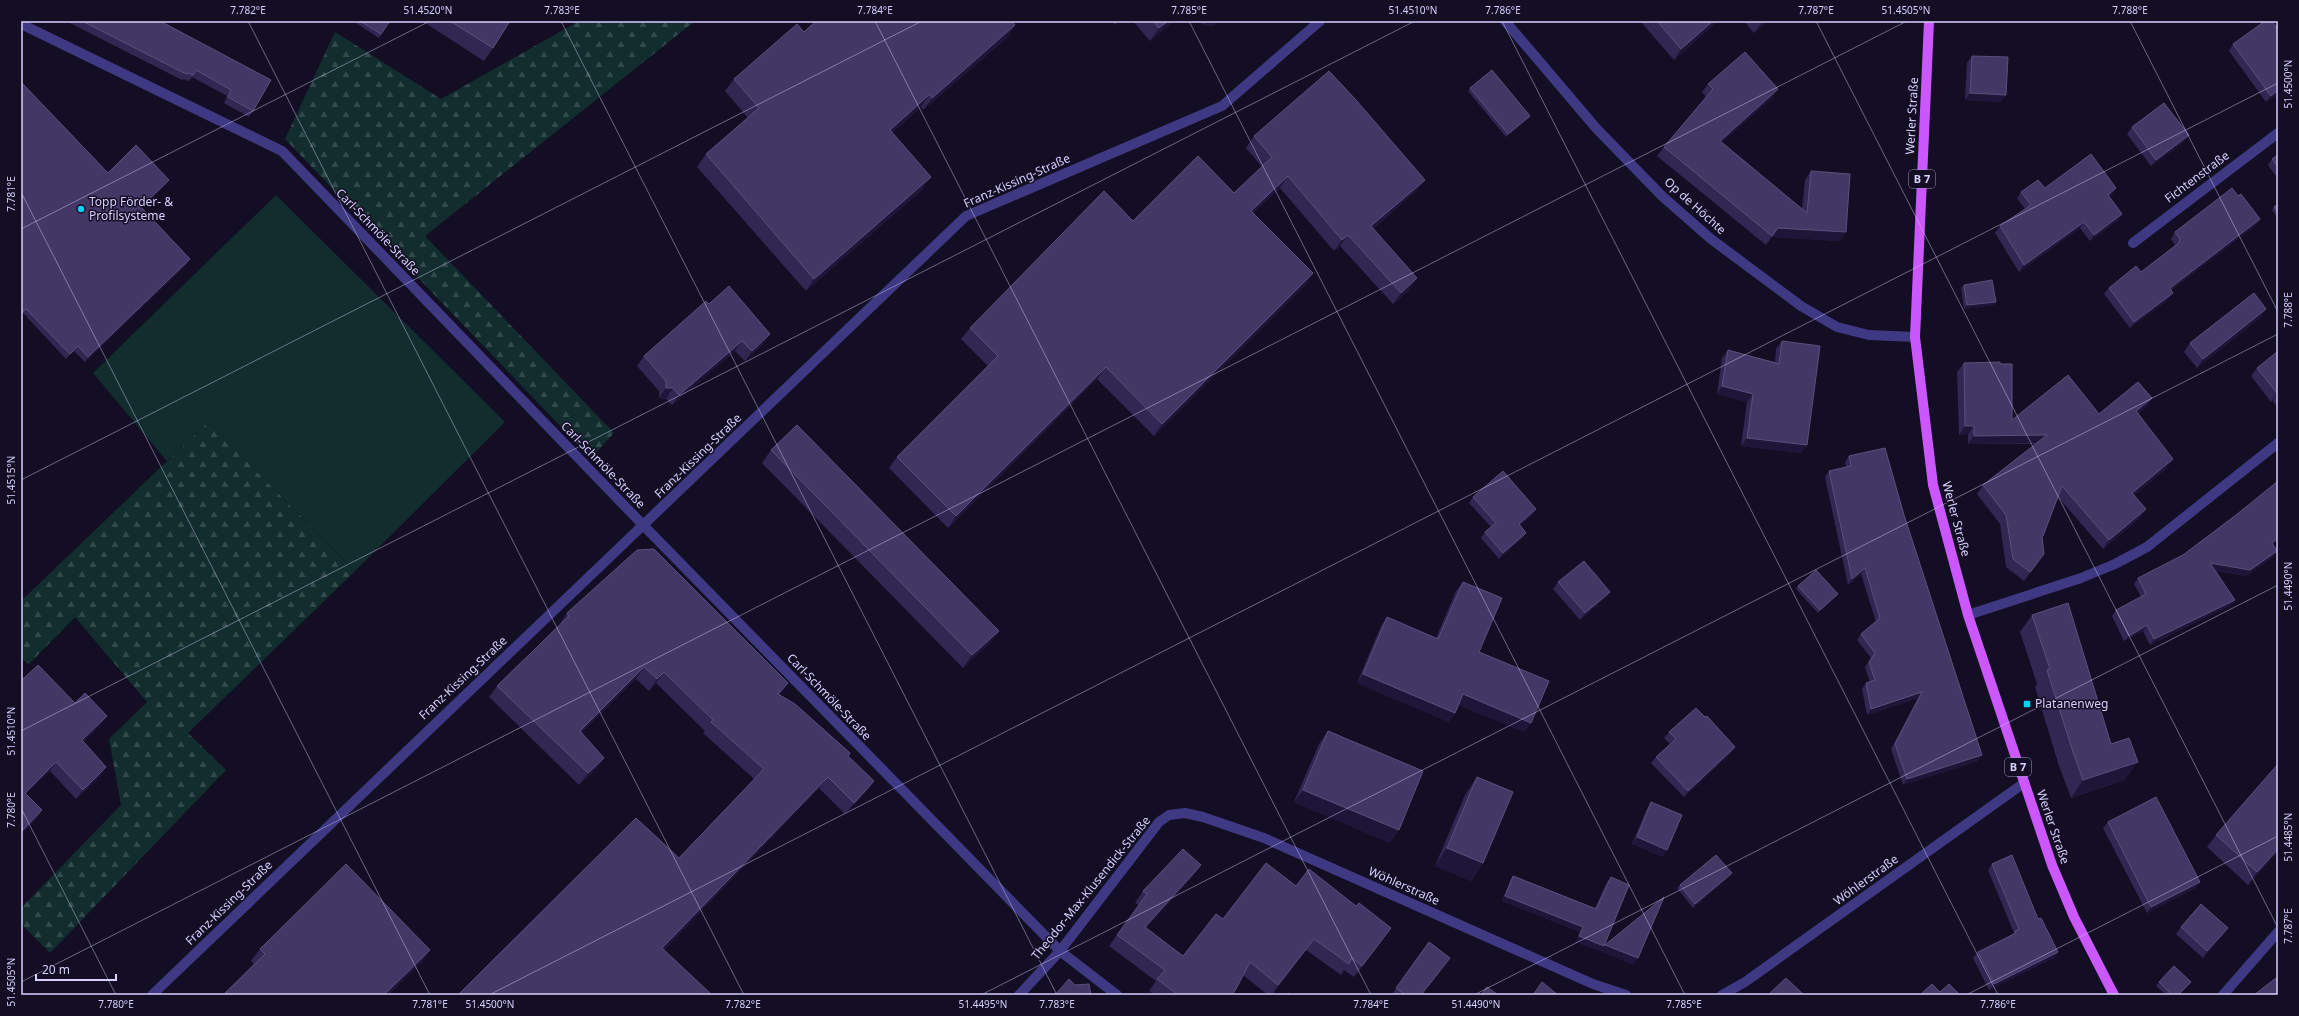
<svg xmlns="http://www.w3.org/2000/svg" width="2299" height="1016" font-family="'Noto Sans',sans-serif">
<defs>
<pattern id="forest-firs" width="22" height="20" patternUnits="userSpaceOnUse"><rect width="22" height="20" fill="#112d2e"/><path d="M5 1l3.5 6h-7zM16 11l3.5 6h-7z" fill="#334a4d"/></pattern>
</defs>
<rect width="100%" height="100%" fill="#130e24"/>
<path fill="url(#forest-firs)" d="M579 21H695L425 236 614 433 591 458 285 139 335 32 441 99Z
M208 422 355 571 188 733 226 770 50 953 21 924V908L121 805 109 739 147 702 75 617 29 664 21 658V601Z"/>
<path fill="#112d2e" d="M276 195 505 422 355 571 208 422 167 461 93 373Z"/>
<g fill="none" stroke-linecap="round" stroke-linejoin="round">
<path stroke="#3f3883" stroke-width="10" d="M1505 21 1596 128 1662 196 1711 239 1801 306 1837 327 1869 335 1915 337
M21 24 282 151 644 526 1060 951 1117 995
M2133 243 2278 133
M1968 615 2081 578 2115 564 2147 547 2278 443
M152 995 966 216 1222 106 1320 21
M1019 995 1060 951 1159 822 1169 815 1185 813 1203 817 1264 838 1593 984 1626 995
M1722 995 1745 982 2024 783
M2223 995 2278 932"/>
<path stroke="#cb57ff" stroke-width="10" d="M1929 21 1915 337 1933 485 1968 615 2052 865 2074 917 2114 995"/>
</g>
<path fill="#322652" d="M66 21H160L253 111 249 117 224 103 227 96 192 77 189 81 183 79 182 80Z
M358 21H390L379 38 356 23Z
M422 21H510L493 48 484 61Z
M1112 21H1119L1115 25Z
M1133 21H1174L1150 41Z
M1200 21H1218L1213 26 1204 25Z
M1640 21H1718L1674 60Z
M1744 21H1768L1754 33Z
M1015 25 1007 38 923 110 921 107 892 133 922 190 806 291 697 167 706 154 748 118 725 91 734 79 804 32Z
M2278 29V94L2266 102 2229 51 2233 44Z
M1972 56 2006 95 2001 102 1965 100 1967 63Z
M21 82 108 173 166 184 141 208 190 259 187 264 85 362 74 351 66 359 23 313 21 316Z
M1708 84 1772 98 1722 142 1802 209 1805 180 1811 171 1840 241 1772 237 1766 245 1657 156 1664 147 1706 97 1702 92Z
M1470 88 1530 116 1528 119 1506 137 1468 91Z
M2132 127 2184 142 2151 166 2127 134Z
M1254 136 1425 180 1416 191 1373 229 1409 290 1393 304 1340 246 1334 251 1280 188 1253 213 1313 273 1305 285 1154 436 1097 379 948 528 889 468 897 457 988 366 961 339 970 328 1133 221 1234 193 1262 167 1246 148Z
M2278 155V179L2268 165 2272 159Z
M2045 188 2112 195 2109 197 2122 214 2117 221 2090 241 2080 228 2019 272 1995 233 2000 226 2025 209 2017 198 2021 192Z
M2238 196 2260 219 2256 225 2171 290 2169 299 2130 328 2104 294 2109 288 2141 272 2175 245 2171 239 2175 232Z
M2278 204V218L2272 210 2274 207Z
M1964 285 1994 305 1964 309 1961 288Z
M709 304 763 344 745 361 735 351 672 405 666 399 659 398V391L637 366 644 356Z
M2260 318 2197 368 2184 352 2190 343Z
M1782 341 1801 453 1741 446 1747 402 1717 394 1722 358 1728 350 1775 362 1776 349Z
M2278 354V408L2273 401 2271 402 2251 376 2257 368Z
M1964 363 2000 364 2012 420 2099 414 2152 398 2146 407 2138 414 2167 468 2134 495 2146 509 2140 518 2103 549 2058 497 2043 536 2042 538 2038 563 2024 581 2006 567 2000 524 1977 494 1983 485 2036 444H1968V434L1959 435 1957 372Z
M771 450 990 643 963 668 762 463Z
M1849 456 1904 515 1978 761 1903 785 1891 749 1918 698 1867 715 1862 689 1866 683 1870 682 1865 667 1871 658 1857 640 1861 634 1876 622 1861 574 1848 585 1825 477 1829 471 1846 467 1845 462Z
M1473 497 1532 515 1520 525 1526 533 1522 538 1499 559 1481 538 1485 532 1491 527 1469 503Z
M2236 515 2273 544V557L2246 576 2215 571 2235 600 2231 605 2150 645 2143 631 2124 641 2112 616 2116 610 2141 597 2134 584 2138 578 2183 555Z
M1463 582 1479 652 1531 723 1524 732 1459 705 1455 713 1449 722 1357 683 1381 626 1387 617 1436 638 1456 591Z
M1558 582 1610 592 1605 598 1580 620 1553 589Z
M1798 586 1835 597 1818 613 1796 589Z
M567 613 780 695 848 756 874 781 866 792 845 814 819 788 664 950 458 995 679 858 754 779 703 733 705 731 656 683 649 691 636 679 581 733 604 758 596 769 579 785 489 697 497 686 559 625Z
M2032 615 2111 744 2125 780 2071 798 2059 766 2035 687 2037 684 2020 632Z
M23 679 75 703 107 716 100 725 83 742 106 767 100 777 76 799 50 771 26 794 42 810 35 820 21 835Z
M1705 717 1735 747 1730 754 1684 797 1651 763 1656 757 1670 744 1664 738 1669 732Z
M1328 731 1390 843 1294 802 1319 744Z
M2278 764V852L2248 885 2207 847 2216 835Z
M1477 777 1483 863 1471 881 1435 866 1465 795Z
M1651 802 1663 857 1632 844 1647 809Z
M2108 822 2200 882 2195 888 2147 913 2103 828Z
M1992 864 2038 919 2058 952 2054 958 1989 990 1973 958 1978 952 2012 935 2014 933 1988 870Z
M1201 865 1193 876 1146 928 1183 956 1223 919 1296 886 1383 939 1354 977 1344 970 1341 975 1306 950 1272 995H1268L1243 975 1232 995H1155L1149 991 1156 981 1109 946 1139 905 1135 903 1143 891Z
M1732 873 1730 876 1693 908 1677 888 1680 885Z
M1513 876 1595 908 1607 882 1611 877 1604 946 1600 951 1576 942 1580 932 1502 901 1510 881Z
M2181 927 2223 935 2203 958 2176 934Z
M1429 942 1422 995H1394L1392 994Z
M260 949 430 950 422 962 388 995H223L254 964 251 961Z
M2159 982H2191L2188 985 2179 995H2166L2156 986Z"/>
<path fill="#1e1538" d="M1168 21H1174L1150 41 1159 28Z
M1206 21H1218L1213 26 1204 25Z
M1713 21H1718L1674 60 1681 49Z
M1763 21H1768L1754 33 1762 22Z
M1015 25 1007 38 923 110 932 98Z
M1778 89 1772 98 1714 149 1720 141Z
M2278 90V94L2266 102 2271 96Z
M1970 93 2006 95 2001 102 1965 100Z
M930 94 921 107 881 143 890 130Z
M1530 116 1528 119 1506 137 1508 134Z
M2189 135 2184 142 2151 166 2156 160Z
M1288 176 1280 188 1243 222 1251 211Z
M931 177 922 190 806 291 814 279Z
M169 180 166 184 137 212 141 207Z
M1425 180 1416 191 1362 238 1371 226Z
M2116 188 2112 195 2103 201 2108 195Z
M2122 214 2117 221 2090 241 2094 235Z
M2260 219 2256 225 2165 294 2170 288Z
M2084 222 2080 228 2019 272 2024 265Z
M1778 228 1846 232 1840 241 1772 237 1766 245Z
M1348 235 1340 246 1334 251 1342 240Z
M190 259 187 264 85 362 88 357Z
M1313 273 1305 285 1154 436 1162 424Z
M1417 278 1409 290 1393 304 1401 293Z
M2173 293 2169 299 2130 328 2134 322Z
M1996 302 1994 305 1964 309 1967 305Z
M2266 309 2260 318 2197 368 2203 359Z
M770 334 763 344 745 361 752 351Z
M742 341 735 351 672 405 679 395Z
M78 346 74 351 66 359 70 354Z
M1106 367 1097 379 948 528 956 516Z
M1722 386 1753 394 1747 402 1717 394Z
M666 388H673L666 399 659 398Z
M2278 392 2273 401 2271 402 2277 393Z
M2152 398 2146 407 2130 420 2136 411Z
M1965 426H1974L1968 434 1959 435Z
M2047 435 2041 443 1968 444 1974 436Z
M1747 438 1807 445 1801 453 1741 446Z
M2173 459 2167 468 2125 502 2132 493Z
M1536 509 1532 515 1515 529 1519 524Z
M2146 509 2140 518 2103 549 2109 540Z
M1526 533 1522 538 1499 559 1503 553Z
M2278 538V540L2268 549 2272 543Z
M2277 551 2273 557 2246 576 2205 569 2210 563Z
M1865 568 1861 574 1848 585 1852 579Z
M1610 592 1605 598 1580 620 1585 613Z
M1838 594 1835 597 1818 613 1820 610Z
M2235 600 2231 605 2150 645 2154 639Z
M2147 625 2143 631 2124 641 2129 636Z
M999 631 990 643 963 668 972 655Z
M644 667 636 679 572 742 580 731Z
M664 672 656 683 649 691 657 679Z
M1363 674 1455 713 1449 722 1357 683Z
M788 683 780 695 778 694Z
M1922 692 1918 698 1867 715 1871 709Z
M1463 694 1531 723 1524 732 1457 704Z
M107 716 100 725 75 750 82 740Z
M1735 747 1730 754 1684 797 1688 791Z
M1982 755 1978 761 1903 785 1907 779Z
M604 758 596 769 579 785 588 773Z
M56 762 50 771 21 799 25 793Z
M2138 762 2125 780 2071 798 2083 780Z
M106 767 100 777 76 799 83 790Z
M828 777 819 788 654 960 662 948Z
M874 781 866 792 845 814 854 803Z
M1303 790 1399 830 1390 843 1294 802Z
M42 810 35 820 21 835V832Z
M1637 837 1667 850 1663 857 1632 844Z
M1447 848 1483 863 1471 881 1435 866Z
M2278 849V852L2248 885 2257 872Z
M1201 865 1193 876 1137 938 1145 927Z
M1732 873 1730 876 1693 908 1695 904Z
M2200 882 2195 888 2147 913 2151 907Z
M1505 896 1583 927 1580 932 1502 901Z
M1391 928 1383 939 1354 977 1362 966Z
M2228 928 2223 935 2203 958 2207 951Z
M1579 936 1604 946 1600 951 1576 942Z
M1314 939 1306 950 1272 995 1278 985Z
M1605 945 1638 958 1633 965 1600 951Z
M430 950 422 962 388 995H384Z
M2058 952 2054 958 1989 990 1994 984Z"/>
<path fill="#433865" stroke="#5b507d" d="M82 21H160L271 80 253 111 228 97 231 90 196 70 193 75 188 73 186 74Z
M360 21H390L381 34Z
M450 21H510L493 48Z
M816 21H1012L1015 25 932 98 930 94 890 130 931 177 814 279 706 154 759 108 734 79 797 24 804 32Z
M1153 21H1168L1159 28Z
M1657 21H1713L1681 49Z
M2265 21H2272L2278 29V90L2271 96 2233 44Z
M1745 52 1778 89 1720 141 1807 213 1811 171 1850 174 1846 232 1778 228 1772 236 1664 147 1713 89 1708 84Z
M1972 56 2008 57 2006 95 1970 93Z
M1492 70 1530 116 1508 134 1470 88Z
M1329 71 1356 100 1425 180 1371 226 1417 278 1401 293 1348 235 1342 240 1288 176 1251 211 1313 273 1162 424 1106 367 956 516 897 457 998 356 970 328 1104 191 1133 221 1198 156 1234 193 1272 157 1254 136Z
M21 82 108 173 136 145 169 180 141 207 190 259 88 357 78 346 70 354 26 309 21 314Z
M2164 103 2189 135 2156 160 2132 127Z
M2091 154 2116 188 2108 195 2122 214 2094 235 2084 222 2024 265 2000 226 2031 205 2021 192 2038 180 2045 188Z
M2278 155V167L2272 159Z
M2232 188 2238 196 2241 194 2260 219 2170 288 2173 293 2134 322 2109 288 2136 266 2141 272 2179 243 2180 239 2175 232Z
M2278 204V212L2274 207Z
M1992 280 1996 302 1967 305 1964 285Z
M729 286 770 334 752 351 742 341 679 395 673 388H666V381L644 356 706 301 709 304Z
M2254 293 2266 309 2203 359 2190 343Z
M1782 341 1820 346 1807 445 1747 438 1753 394 1722 386 1728 350 1779 364Z
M2277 352 2278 354V392L2277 393 2257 368Z
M2000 362V364H2012V420L2068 375 2099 414 2138 382 2152 398 2136 411 2173 459 2132 493 2146 509 2109 540 2062 486 2043 536H2042L2044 554 2030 572 2013 559 2006 515 1983 485 2047 435 1974 436V426H1965L1964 363Z
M797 425 999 631 972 655 771 450Z
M1885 448 1904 515 1982 755 1907 779 1895 744 1922 692 1871 709 1866 683 1875 680 1869 662 1875 653 1861 634 1880 618 1865 568 1852 579 1829 471 1851 466 1849 456Z
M1503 471 1536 509 1519 524 1526 533 1503 553 1485 532 1496 523 1473 497Z
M2278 481V538L2272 543 2277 551 2250 570 2210 563 2235 600 2154 639 2147 625 2129 636 2116 610 2146 594 2138 578 2183 555 2236 515Z
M654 549 788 683 778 694 795 704 850 753 848 756 874 781 854 803 828 777 662 948 712 995H458L636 818 679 858 764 769 711 722 713 720 664 672 657 679 644 667 580 731 604 758 588 773 497 686 569 616 567 613 637 550Z
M1584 561 1610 592 1585 613 1558 582Z
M1816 570 1838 594 1820 610 1798 586Z
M1463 582 1502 598 1479 652 1549 681 1531 723 1463 694 1455 713 1363 674 1387 617 1438 639Z
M2068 603 2111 744 2129 738 2138 762 2083 780 2072 749 2047 670 2050 669 2032 615Z
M38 665 75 703 85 693 107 716 82 740 106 767 83 790 56 762 25 793 42 810 21 832V676L23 679Z
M1696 708 1705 717 1707 716 1735 747 1688 791 1656 757 1676 739 1669 732Z
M1328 731 1423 771 1399 830 1303 790Z
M2278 764V849L2257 872 2216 835Z
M1477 777 1513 792 1483 863 1447 848Z
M2156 797 2200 882 2151 907 2108 822Z
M1651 802 1682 815 1667 850 1637 837Z
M1183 849 1201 865 1145 927 1183 956 1216 914 1223 919 1266 863 1296 886 1309 869 1356 906 1359 903 1391 928 1362 966 1352 958 1349 964 1314 939 1278 985 1250 962 1236 989 1232 995H1178L1157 979 1165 970 1117 935 1147 894 1143 891Z
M1716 855 1732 873 1695 904 1680 885Z
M2012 855 2038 919 2041 918 2058 952 1994 984 1978 952 2016 933 2015 931 2019 929 1992 864Z
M346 864 430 950 384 995H223L265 954 260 949Z
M1513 876 1596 909 1611 877 1629 885 1604 946 1579 936 1583 927 1505 896Z
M1664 897 1638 958 1605 945Z
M2201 904 2228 928 2207 951 2181 927Z
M1429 942 1450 958 1421 995H1405L1396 988Z
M2174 966 2191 982 2178 995H2172L2159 982Z
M1786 978 1804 995H1768Z
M2276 978 2278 980V995H2254Z
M1069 979 1075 985 1089 984 1091 995H1055Z
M1542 982 1558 995H1533Z
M1932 984 1940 992 1949 984 1960 995H1920Z
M1487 987 1498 995H1481Z
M1288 993 1291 995H1286Z"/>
<path fill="none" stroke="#d8d0ff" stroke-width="1" stroke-opacity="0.45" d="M248 21 744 995M561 21 1057 995M875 21 1371 995M1189 21 1685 995M1502 21 1998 995M1816 21 2278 928M2130 21 2278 312M21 192 430 995M21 229 430 21M21 480 922 21M21 731 1415 21M21 808 116 995M21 982 1907 21M489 995 2278 83M981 995 2278 334M1474 995 2278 585M1966 995 2278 836"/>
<g fill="#00d2fb" stroke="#130e24" stroke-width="1.5">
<circle cx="81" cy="209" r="4"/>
<rect x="2023" y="700" width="8" height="8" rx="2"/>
</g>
<g text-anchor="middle" stroke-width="3" stroke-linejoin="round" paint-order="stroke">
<g fill="#130e24" stroke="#9d96bd" stroke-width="1">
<rect x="1909" y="170" width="26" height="18" rx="3"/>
<rect x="2005" y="758" width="26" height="18" rx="3"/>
</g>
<g font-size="11" font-weight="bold" fill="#d8d0ff">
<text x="1922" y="183">B 7</text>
<text x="2018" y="771">B 7</text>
</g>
<g font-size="12" fill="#d8d0ff" stroke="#130e24">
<text transform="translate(1912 116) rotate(-87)" y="4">Werler Straße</text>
<text transform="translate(2197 177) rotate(-37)" y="4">Fichtenstraße</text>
<text transform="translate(1017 181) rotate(-24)" y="4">Franz-Kissing-Straße</text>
<text transform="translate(1695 206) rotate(42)" y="4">Op de Höchte</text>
<text transform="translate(378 232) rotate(46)" y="4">Carl-Schmöle-Straße</text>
<text transform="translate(698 456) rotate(-44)" y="4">Franz-Kissing-Straße</text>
<text transform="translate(603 465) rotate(46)" y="4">Carl-Schmöle-Straße</text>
<text transform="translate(1956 519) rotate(75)" y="4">Werler Straße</text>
<text transform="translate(463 678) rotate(-43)" y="4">Franz-Kissing-Straße</text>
<text transform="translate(829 697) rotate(46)" y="4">Carl-Schmöle-Straße</text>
<text transform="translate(2053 827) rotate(71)" y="4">Werler Straße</text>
<text transform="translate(1866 880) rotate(-36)" y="4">Wöhlerstraße</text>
<text transform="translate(1404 886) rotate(24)" y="4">Wöhlerstraße</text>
<text transform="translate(1091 888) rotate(-51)" y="4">Theodor-Max-Klusendick-Straße</text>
<text transform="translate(229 903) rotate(-44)" y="4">Franz-Kissing-Straße</text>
</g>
<g font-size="12" fill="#d8d0ff" stroke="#130e24" text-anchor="start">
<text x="89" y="206">Topp Förder- &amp;<tspan x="89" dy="14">Profilsysteme</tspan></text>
<text x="2035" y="708">Platanenweg</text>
</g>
</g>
<rect width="2299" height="1016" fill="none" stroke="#130e24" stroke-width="44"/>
<path d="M36 974v6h80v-6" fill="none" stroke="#d8d0ff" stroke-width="2"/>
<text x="42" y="974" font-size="12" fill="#d8d0ff" stroke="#130e24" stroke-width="3" paint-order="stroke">20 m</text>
<rect x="22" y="22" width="2255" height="972" fill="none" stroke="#d8d0ff" stroke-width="1.5"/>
<g font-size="10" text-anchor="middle" fill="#d8d0ff">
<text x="248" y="14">7.782°E</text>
<text x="428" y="14">51.4520°N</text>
<text x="562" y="14">7.783°E</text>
<text x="875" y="14">7.784°E</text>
<text x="1189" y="14">7.785°E</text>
<text x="1413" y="14">51.4510°N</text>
<text x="1503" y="14">7.786°E</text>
<text x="1816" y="14">7.787°E</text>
<text x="1906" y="14">51.4505°N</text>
<text x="2130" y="14">7.788°E</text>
<text transform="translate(2288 84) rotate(-90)" y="4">51.4500°N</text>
<text transform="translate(11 194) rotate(-90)" y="4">7.781°E</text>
<text transform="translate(2288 310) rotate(-90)" y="4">7.788°E</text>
<text transform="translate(11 480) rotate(-90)" y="4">51.4515°N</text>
<text transform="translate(2288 586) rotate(-90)" y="4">51.4490°N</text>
<text transform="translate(11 731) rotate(-90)" y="4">51.4510°N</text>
<text transform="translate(11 810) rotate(-90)" y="4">7.780°E</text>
<text transform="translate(2288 837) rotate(-90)" y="4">51.4485°N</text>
<text transform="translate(2288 926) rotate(-90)" y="4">7.787°E</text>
<text transform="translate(11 982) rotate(-90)" y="4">51.4505°N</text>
<text x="116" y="1008">7.780°E</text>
<text x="430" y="1008">7.781°E</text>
<text x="490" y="1008">51.4500°N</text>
<text x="743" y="1008">7.782°E</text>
<text x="983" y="1008">51.4495°N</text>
<text x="1057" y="1008">7.783°E</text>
<text x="1371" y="1008">7.784°E</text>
<text x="1476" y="1008">51.4490°N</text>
<text x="1684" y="1008">7.785°E</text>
<text x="1998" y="1008">7.786°E</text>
</g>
</svg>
